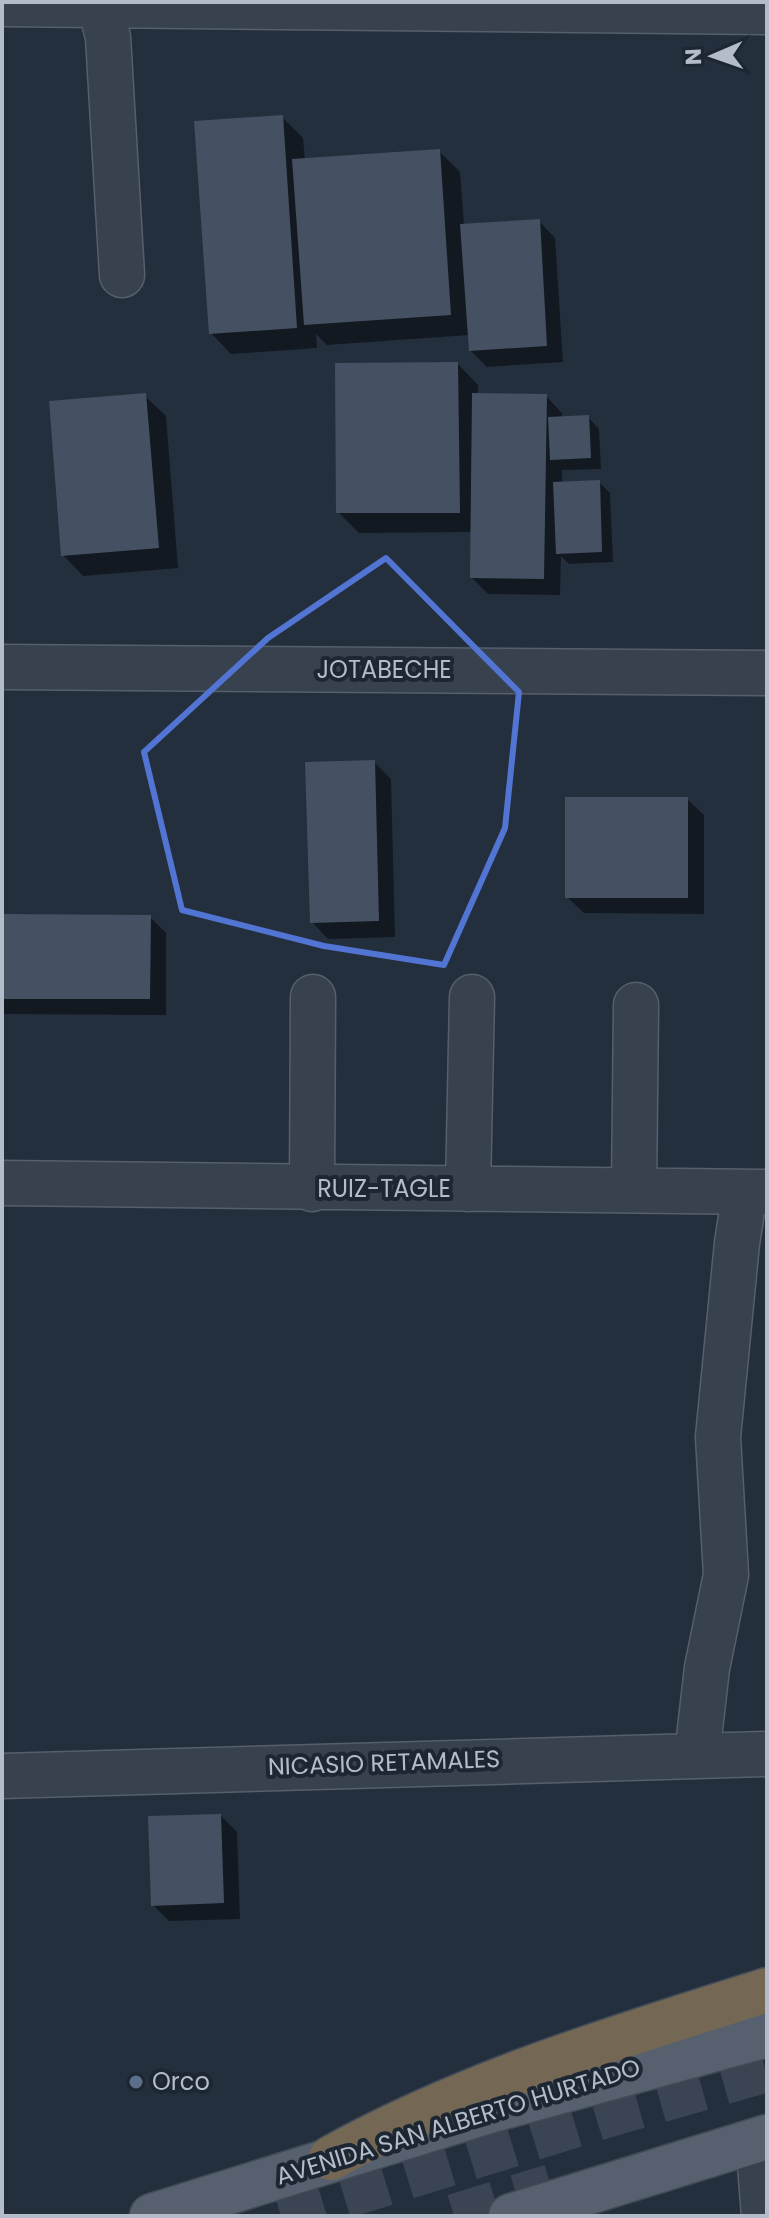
<svg xmlns="http://www.w3.org/2000/svg" width="769" height="2218" font-family="Poppins,sans-serif">
<rect width="100%" height="100%" fill="#242f3e"/>
<path fill="#0007" d="M282 117 303 138 305 160 439 151 460 172 464 226 539 221 555 238 563 362 487 367 470 350 469 335 327 345 316 334 317 348 231 354 211 333Z
M458 364 478 385V395L546 396 562 413V418L588 417 599 429 601 469 562 470V483L599 482 610 493 613 562 569 564 561 556 560 595 488 594 472 578V532L359 533 338 512Z
M145 396 166 416 178 568 83 576 63 555Z
M374 762 391 779 395 937 328 939 312 922Z
M687 799 704 815V914L584 913 567 897Z
M2 916 150 917 166 933V1015L4 1014Z
M221 1816 237 1832 240 1919 169 1921 153 1905Z"/>
<path fill="#455162" d="M283 115 297 328 209 334 194 121Z
M440 149 451 315 304 325 292 159Z
M540 219 547 346 469 351 460 224Z
M458 362 460 513H336L335 363Z
M146 393 159 548 61 556 49 401Z
M472 393 547 394 544 579 470 578Z
M589 415 591 458 550 460 548 417Z
M600 480 602 552 556 554 553 482Z
M375 760 379 921 310 923 305 762Z
M565 797H688V898H565Z
M2 914 151 915 150 999H2Z
M221 1814 224 1903 151 1906 148 1816Z"/>
<g fill="none" stroke-linecap="round" stroke-linejoin="round">
<path stroke="#3a4453" stroke-width="44" stroke-dasharray="44 22" stroke-linecap="butt" d="M281 2216 613 2114 767 2070
M454 2216 551 2186"/>
<g stroke="#565f6c" stroke-width="47">
<path id="minor" d="M99 2 108 37 122 275
M2 4 767 12
M2 667 767 673
M2 1183 767 1192
M312 1189 313 997
M468 1189 472 997
M634 1190 636 1005
M697 1755 707 1668 726 1575 718 1437 737 1243 745 1192
M2 1776 767 1754
M758 2140 764 2216"/>
</g>
<g stroke="#414a57" stroke-width="47">
<path id="major" d="M152 2216 492 2110 767 2035
M511 2216 767 2137"/>
</g>
<g stroke="#434c59" stroke-width="47">
<path id="highway" d="M331 2158C468 2082 618 2037 767 1990"/>
</g>
<use href="#minor" stroke="#38414e" stroke-width="44"/>
<use href="#major" stroke="#56606e" stroke-width="44"/>
<use href="#highway" stroke="#746855" stroke-width="44"/>
</g>
<path fill="none" stroke="#5274d3" stroke-width="6" stroke-linejoin="round" d="M386 558 519 692 505 828 444 965 324 946 182 910 144 752 268 638Z"/>
<circle fill="#5c6f8a" stroke="#1d2633" stroke-width="3" cx="136" cy="2082" r="8"/>
<g text-anchor="middle" stroke-width="8" stroke-linejoin="round" paint-order="stroke">
<g font-size="24" fill="#b4bcc9" stroke="#1d2633">
<text x="384" y="678">JOTABECHE</text>
<text x="384" y="1197">RUIZ-TAGLE</text>
<text transform="translate(384 1763) rotate(-2)" y="8">NICASIO RETAMALES</text>
<text transform="translate(458 2122) rotate(-17)" y="8">AVENIDA SAN ALBERTO HURTADO</text>
</g>
<g font-size="24" fill="#b4bcc9" stroke="#1d2633" text-anchor="start">
<text x="152" y="2090">Orco</text>
</g>
</g>
<rect width="769" height="2218" fill="none" stroke="#b4bcc9" stroke-width="8"/>
<g transform="translate(713 56) rotate(268)" stroke="#1d2633" stroke-width="6" paint-order="stroke">
<path d="M0-6L14 30L0 20L-14 30Z" fill="#b4bcc9"/>
<text y="-12" font-size="22" font-weight="bold" text-anchor="middle" fill="#b4bcc9">N</text>
</g>
</svg>
